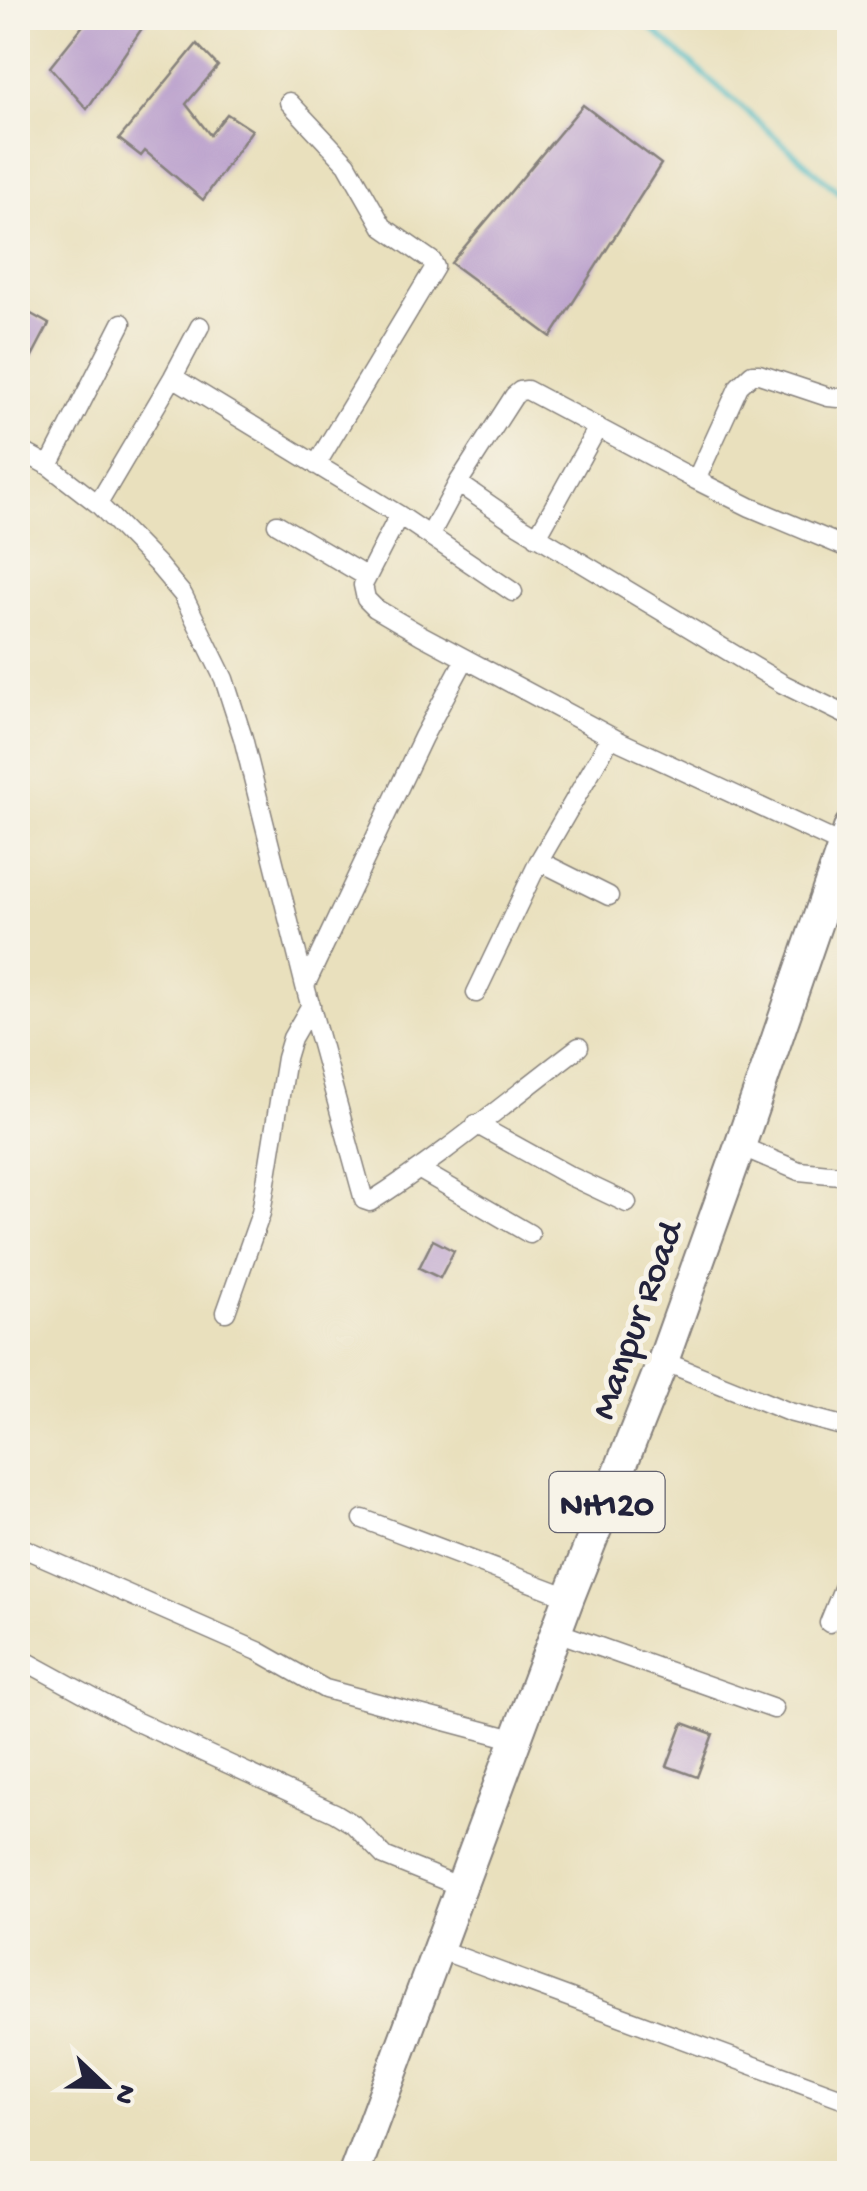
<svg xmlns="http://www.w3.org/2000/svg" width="867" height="2191" font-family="'Gochi Hand',sans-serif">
<rect width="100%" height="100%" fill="#f7f3e8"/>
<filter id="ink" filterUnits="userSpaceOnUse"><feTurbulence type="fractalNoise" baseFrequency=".01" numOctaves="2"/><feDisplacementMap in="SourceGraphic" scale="20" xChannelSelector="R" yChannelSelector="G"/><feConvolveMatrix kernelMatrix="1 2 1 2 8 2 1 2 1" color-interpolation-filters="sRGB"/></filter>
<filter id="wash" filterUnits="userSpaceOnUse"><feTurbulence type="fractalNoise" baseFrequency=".0048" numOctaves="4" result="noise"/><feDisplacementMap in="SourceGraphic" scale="40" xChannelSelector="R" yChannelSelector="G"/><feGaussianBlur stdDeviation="2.25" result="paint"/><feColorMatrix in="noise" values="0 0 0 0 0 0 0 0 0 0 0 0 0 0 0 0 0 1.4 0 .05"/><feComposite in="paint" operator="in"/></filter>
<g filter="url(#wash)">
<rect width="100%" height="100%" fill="#e9e0bd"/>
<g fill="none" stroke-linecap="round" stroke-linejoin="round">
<path stroke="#4dbbc4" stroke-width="5" d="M644 18 645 23 850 202"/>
</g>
<g id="blocks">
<path fill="#bda4ce" d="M89 18H149L87 109 50 67Z
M197 44 218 66 186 104 210 135 227 114 252 130 203 200 145 151 141 156 119 139Z
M583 105 661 164 551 337 451 263Z
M24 310 49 324 18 383V322Z
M433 1240 454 1251 440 1278 419 1268Z
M683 1723 713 1734 697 1777 667 1766Z"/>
</g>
</g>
<g filter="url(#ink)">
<use href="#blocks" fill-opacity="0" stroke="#86817c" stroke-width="2.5"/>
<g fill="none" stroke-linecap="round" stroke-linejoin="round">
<g stroke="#86817c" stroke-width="21">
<path id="minor" d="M289 102 347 164 383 227 432 261 435 267 316 465
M173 377 399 515 513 592
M18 449 49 466 98 504 157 564 183 595 224 679 243 738 305 986 364 1200 370 1202C443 1156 510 1099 579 1047
M49 466 122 323
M696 480 739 386 752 374H759L828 397 850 399
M458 483 519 525 783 684 850 717
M98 504 173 377 200 326
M399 515 363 585 366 599 375 608 421 635 621 742 843 845
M277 524 367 577
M430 535 458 483 514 396 520 391 527 390 696 480 750 507 850 549
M537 537 598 427
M539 861 609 896
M305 986 423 737 465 659
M476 993 539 861 611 737
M476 1124 570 1176 627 1203
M740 1146 799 1171 850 1176
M420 1170 530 1234
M226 1312 261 1213 286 1058 292 1038 311 1005
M663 1361 789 1412 850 1428
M363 1519 569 1597
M18 1548 25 1549 258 1651 325 1689 517 1740
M829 1623 850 1571
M557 1632 774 1709
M18 1657 135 1721 335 1813 353 1824 384 1856 461 1887
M438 1949 850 2101"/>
</g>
<g stroke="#86817c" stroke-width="34">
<path id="trunk" d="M354 2174 569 1597 663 1361 740 1146 850 826"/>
</g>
<use href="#minor" stroke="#fff" stroke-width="18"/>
<use href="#trunk" stroke="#fff" stroke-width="30"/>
</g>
</g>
<g text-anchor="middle" stroke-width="10" stroke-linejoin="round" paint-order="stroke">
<rect fill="#f7f3e8" stroke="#62616f" stroke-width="2.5" x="549.5" y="1472" width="115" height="60" rx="8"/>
<g font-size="35" font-weight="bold" fill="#22223b">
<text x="607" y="1514">NH120</text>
</g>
<g font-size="38" fill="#22223b" stroke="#f7f3e8">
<text transform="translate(634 1319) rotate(-70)" y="13">Manpur Road</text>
</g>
</g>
<rect width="867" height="2191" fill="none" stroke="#f7f3e8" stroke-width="60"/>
<g transform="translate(105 2086) rotate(112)" stroke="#f7f3e8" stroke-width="8" paint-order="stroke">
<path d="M0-8L18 38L0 25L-18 38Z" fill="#22223b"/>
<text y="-15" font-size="28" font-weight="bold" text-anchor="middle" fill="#22223b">N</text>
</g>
</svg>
